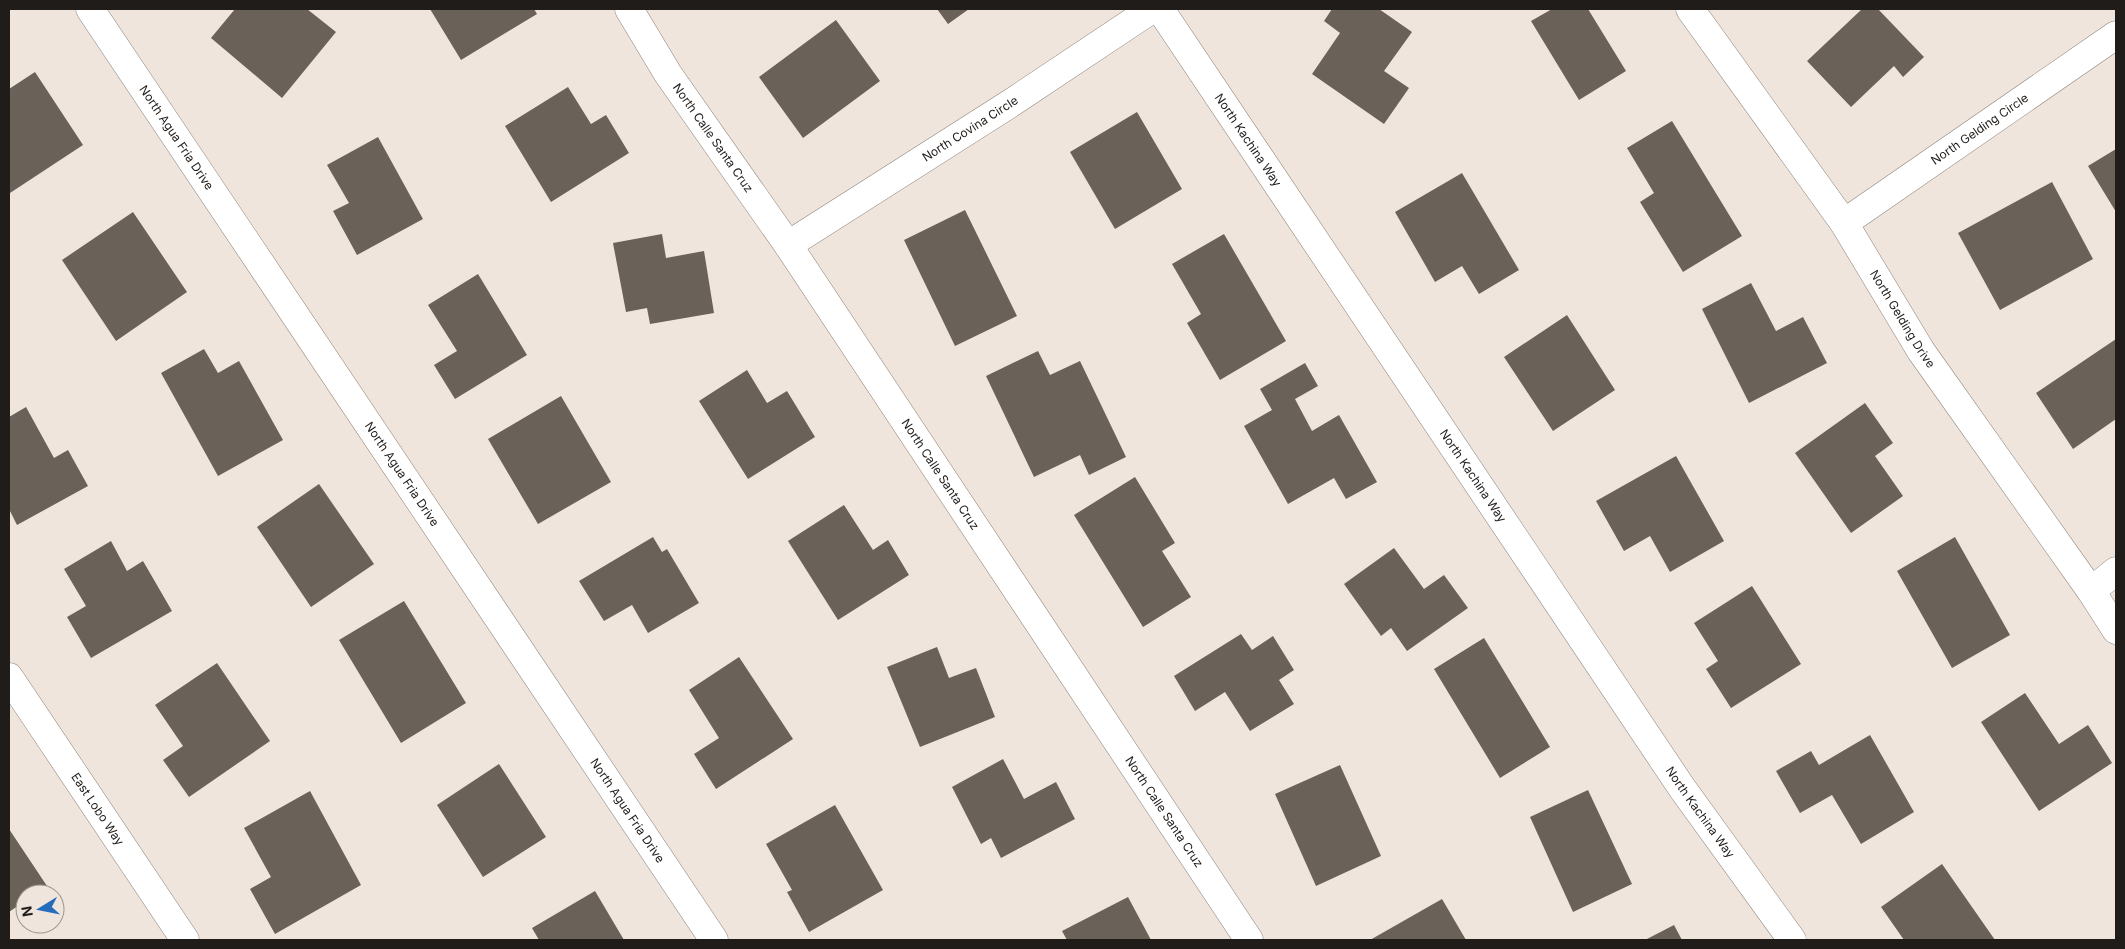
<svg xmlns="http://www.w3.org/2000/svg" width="2125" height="949" font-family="Inter,sans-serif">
<rect width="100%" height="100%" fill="#f0e5dc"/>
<path fill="#6a6159" d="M235 9H307L336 32 282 98 211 38Z
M430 9H534L537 14 461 60Z
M937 9H969L948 24Z
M1332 9H1379L1412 32 1384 71 1409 88 1384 124 1312 74 1340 33 1324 21Z
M1552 9H1588L1626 71 1579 100 1531 21Z
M1862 9H1878L1924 57 1903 77 1894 66 1851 107 1807 61Z
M836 20 880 81 803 138 759 77Z
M35 72 83 145 10 193 9 89Z
M568 87 591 124 606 115 629 153 551 202 505 126Z
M1137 112 1182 189 1115 229 1070 152Z
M1672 121 1742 236 1683 272 1640 202 1654 193 1627 148Z
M378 137 423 219 357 255 333 211 349 203 327 165Z
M2116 149V212L2088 166Z
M1462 173 1519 270 1479 294 1462 266 1435 282 1395 212Z
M2052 182 2093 259 2000 310 1958 233Z
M965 210 1017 316 955 346 904 240Z
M133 212 187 292 116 341 62 260Z
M662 234 666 258 704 251 714 313 650 324 647 308 626 312 613 243Z
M1224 234 1286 341 1220 380 1187 323 1201 314 1172 264Z
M478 274 527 355 455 399 434 365 457 351 428 305Z
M1751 283 1776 331 1803 317 1827 363 1749 403 1702 309Z
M1567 315 1615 390 1553 431 1504 357Z
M2116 339V419L2073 449 2036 393Z
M204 349 218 373 239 361 283 440 218 476 161 373Z
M1038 351 1050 375 1080 361 1126 457 1089 475 1080 455 1034 477 986 376Z
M1305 363 1318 386 1295 399 1312 431 1339 415 1377 482 1346 499 1334 478 1288 504 1244 426 1272 410 1260 389Z
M747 370 767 403 787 391 815 437 748 479 699 401Z
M561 396 611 482 538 524 488 439Z
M1865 403 1893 443 1875 456 1903 496 1851 533 1795 453Z
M26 407 54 458 68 450 88 486 17 525 9 509V417Z
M1676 456 1724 541 1670 572 1650 536 1624 551 1596 501Z
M1135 477 1175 543 1162 551 1191 597 1143 627 1074 515Z
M319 484 374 564 311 607 257 527Z
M844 505 873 550 888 540 909 575 838 620 788 541Z
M653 537 662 552 667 549 699 603 648 633 632 605 604 621 579 581Z
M1955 537 2010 635 1952 668 1897 571Z
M111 541 127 571 143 561 172 611 91 658 67 617 86 606 64 569Z
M1394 548 1424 589 1444 575 1468 608 1407 651 1391 628 1381 636 1344 584Z
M1752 586 1801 664 1731 708 1706 669 1718 661 1694 623Z
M404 601 466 703 401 743 339 640Z
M1241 634 1252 650 1273 636 1294 670 1279 680 1294 704 1250 731 1225 692 1195 711 1174 676Z
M1484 638 1550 747 1500 778 1434 669Z
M937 647 949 678 976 668 995 717 920 747 887 667Z
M739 657 793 739 716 789 694 754 719 738 689 690Z
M217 663 270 741 189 797 163 760 183 746 155 705Z
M2025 693 2059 744 2088 725 2112 763 2039 811 1981 722Z
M1870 735 1914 812 1861 844 1832 795 1800 813 1776 771 1811 751 1819 765Z
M1003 759 1024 799 1056 782 1075 819 1001 858 991 838 981 844 952 787Z
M499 764 546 837 483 877 437 805Z
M1340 765 1381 856 1316 886 1275 794Z
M1588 790 1632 884 1573 912 1530 817Z
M310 791 361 885 275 934 250 889 271 877 244 828Z
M835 805 883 890 809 932 787 892 792 890 766 844Z
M9 829 47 886 36 894H25V901L9 912Z
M1942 864 1995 940H1904L1881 907Z
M595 891 624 940H539L532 928Z
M1128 897 1151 940H1067L1062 931Z
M1442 899 1466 940H1370Z
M1674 925 1682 940H1645Z"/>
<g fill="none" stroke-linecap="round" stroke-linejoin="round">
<g stroke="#8d847b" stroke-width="29">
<g id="minor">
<path id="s1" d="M90 9 714 940"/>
<path id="s2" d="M629 9 668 74 788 245 1249 940"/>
<path id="s3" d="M1160 9 1682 788 1792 940"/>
<path id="s4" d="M1690 9 1844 223 1921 351 2091 591 2116 630"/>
<path id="s5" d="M1844 223 2116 35"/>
<path id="s6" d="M788 245 1011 103 1152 9"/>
<path d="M2091 591 2116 571"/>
<path id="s7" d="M9 677 185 940"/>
</g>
</g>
<use href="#minor" stroke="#fff" stroke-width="28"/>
</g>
<g text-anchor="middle" stroke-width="5" stroke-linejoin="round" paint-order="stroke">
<g font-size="12" fill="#201c19" stroke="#f0e5dc">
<text dy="4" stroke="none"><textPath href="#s6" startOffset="216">North Covina Circle</textPath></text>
<text dy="4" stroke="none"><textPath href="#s5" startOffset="165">North Gelding Circle</textPath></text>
<text dy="4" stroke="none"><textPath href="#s1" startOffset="155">North Agua Fria Drive</textPath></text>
<text dy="4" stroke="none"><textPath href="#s2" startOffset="154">North Calle Santa Cruz</textPath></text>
<text dy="4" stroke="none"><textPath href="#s3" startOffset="158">North Kachina Way</textPath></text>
<text dy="4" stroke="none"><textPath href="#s4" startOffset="376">North Gelding Drive</textPath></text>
<text dy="4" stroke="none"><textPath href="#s1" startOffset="560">North Agua Fria Drive</textPath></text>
<text dy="4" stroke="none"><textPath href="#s2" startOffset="560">North Calle Santa Cruz</textPath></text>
<text dy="4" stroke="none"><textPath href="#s3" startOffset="562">North Kachina Way</textPath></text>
<text dy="4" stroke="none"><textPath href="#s7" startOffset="159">East Lobo Way</textPath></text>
<text dy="4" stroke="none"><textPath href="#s1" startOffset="965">North Agua Fria Drive</textPath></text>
<text dy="4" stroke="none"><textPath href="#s2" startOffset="965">North Calle Santa Cruz</textPath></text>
<text dy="4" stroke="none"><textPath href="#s3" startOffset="968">North Kachina Way</textPath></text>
</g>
</g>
<rect width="2125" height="949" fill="none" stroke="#201c19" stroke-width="20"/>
<g transform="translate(40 909) rotate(260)"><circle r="24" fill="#f0e5dc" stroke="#9d958e"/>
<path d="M0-4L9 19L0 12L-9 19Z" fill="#266cbd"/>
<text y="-8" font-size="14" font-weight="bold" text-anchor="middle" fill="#201c19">N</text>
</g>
</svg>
